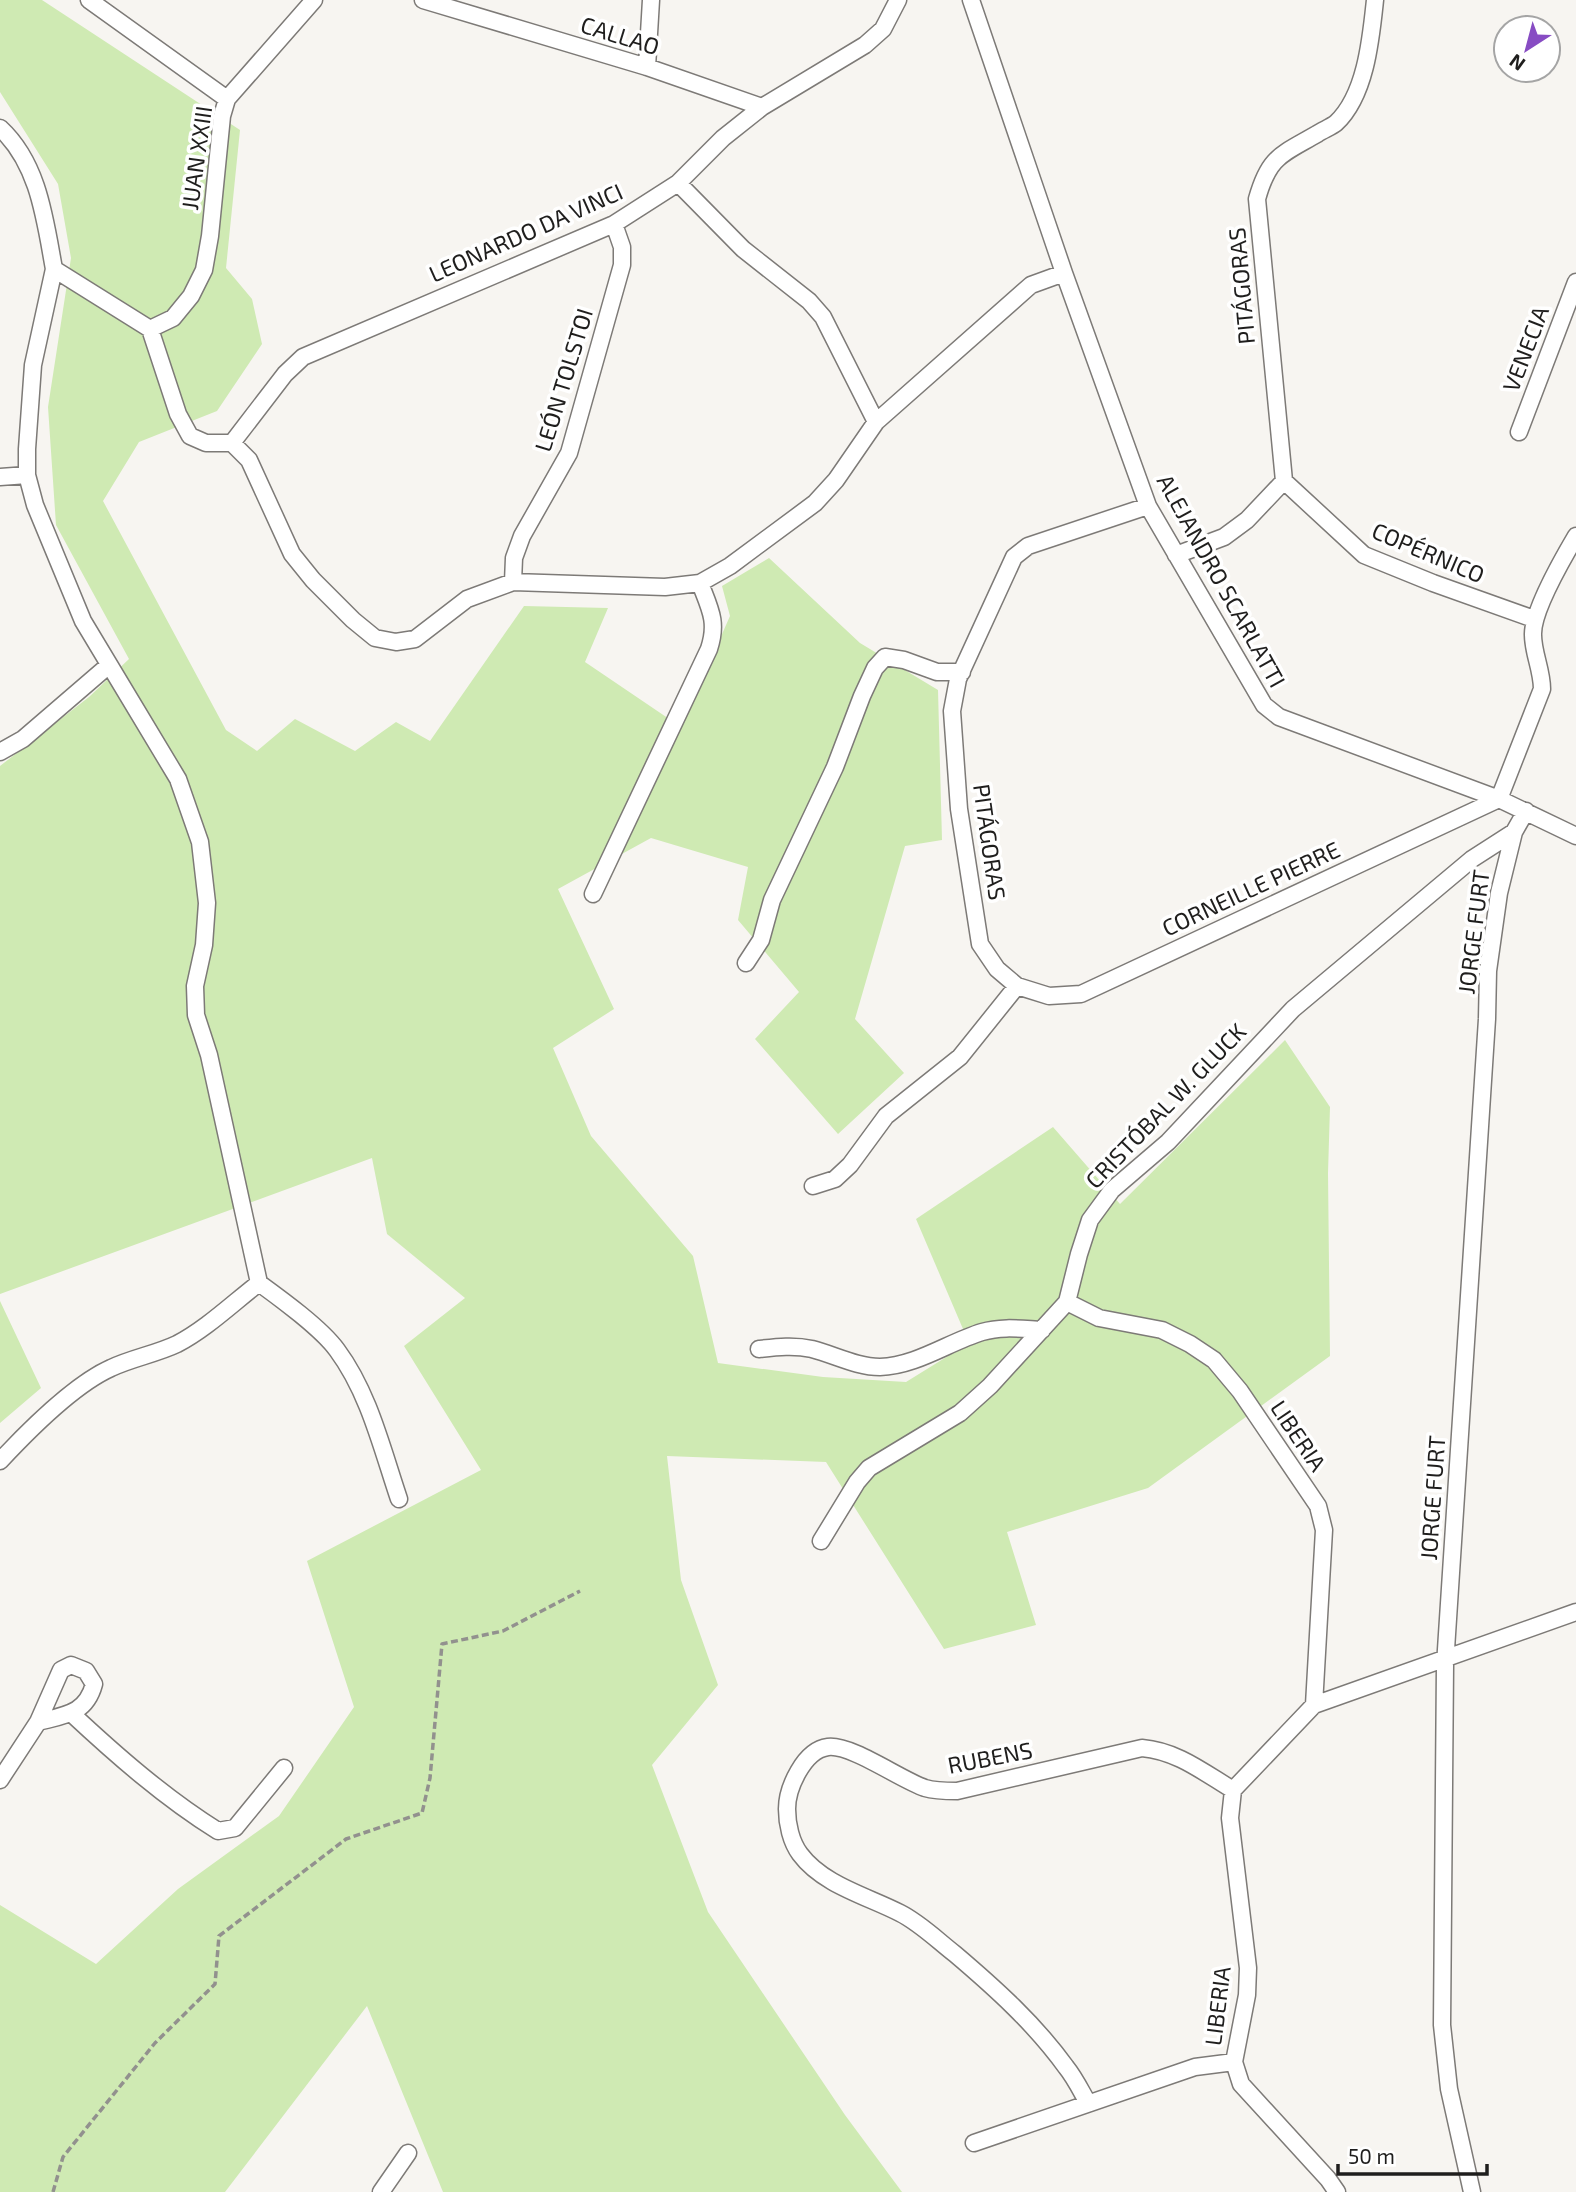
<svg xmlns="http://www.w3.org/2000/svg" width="1576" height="2192" font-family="'Exo 2',sans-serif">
<rect width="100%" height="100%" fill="#f7f5f1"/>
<path fill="#cfeab3" d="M0 0H42L240 130 226 268 252 299 262 344 217 411 139 442 103 501 226 730 257 751 295 719 355 751 396 722 430 741 524 606 608 608 585 662 681 727 730 616 722 586 769 558 860 643 938 690 942 840 905 846 855 1019 904 1073 838 1134 755 1039 799 992 738 920 748 867 651 838 558 889 614 1009 553 1048 591 1136 693 1256 718 1363 823 1377 906 1382 969 1343 916 1219 1053 1127 1120 1204 1285 1040 1330 1107 1328 1173 1330 1356 1148 1488 1007 1532 1036 1625 944 1649 826 1462 667 1456 681 1580 718 1685 652 1765 708 1912 845 2115 902 2192H443L367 2006 225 2192H0V1905L96 1964 178 1889 279 1816 354 1707 307 1561 481 1470 404 1346 465 1298 387 1234 372 1158 0 1294V766L89 697 129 659 56 525 48 407 71 258 58 184 0 92Z
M0 1301 41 1388 0 1423Z"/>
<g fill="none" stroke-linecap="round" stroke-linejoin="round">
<g stroke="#7d7a77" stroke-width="19">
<path id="minor" d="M89 0 227 99
M423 0 647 67 762 107
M971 0 1064 273 1148 506 1264 705 1279 717 1499 799 1576 836
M647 67 651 0
M0 128C39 164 45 220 54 269L150 329 178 414 190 436 206 443H232
M678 183 743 249 809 301 823 317 876 422
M54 269 33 365 27 449V475L35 505 83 621 178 779 200 842 207 903 204 945 195 986 196 1015 209 1055 259 1283
M150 329 173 318 191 296 204 270 210 236 222 116 227 99 314 0
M1519 432 1576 282
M232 443 249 460 292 554 313 580 353 620 375 638 396 642 415 639 467 599 513 582 665 587 700 583 730 566 815 503 836 480 876 422 1031 285 1064 273
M232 443 285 374 303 357 614 224 678 183 723 138 762 107 865 45 883 29 898 0
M0 477 27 475
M1284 481 1364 555 1433 583 1534 619
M1148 506 1028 546 1014 557 958 679 952 711 959 809 980 944 997 969 1017 986 1049 996 1081 994 1499 799 1542 689C1542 670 1533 653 1533 635 1532 611 1563 558 1576 536
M1176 555 1224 537 1247 520 1284 481 1257 199C1269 156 1281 155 1317 134 1323 130 1331 127 1336 123 1366 95 1371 38 1375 0
M513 582 514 558 522 536 569 453 622 265V247L614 224
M0 752 23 739 109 665
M593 894 709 649C718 622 710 609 700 583
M746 963 761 940 772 900 835 767 862 696 875 668 885 657 904 660 937 672H962
M813 1186 835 1179 850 1165 886 1116 960 1057 1017 986
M259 1283C281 1299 321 1328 337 1350 369 1393 382 1449 399 1499
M1067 1302 1099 1318 1162 1330 1190 1344 1214 1360 1240 1391 1318 1506 1324 1530 1314 1705
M759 1349C777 1347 794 1345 812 1349 835 1355 857 1367 880 1367 916 1366 949 1342 982 1332 1002 1326 1022 1329 1042 1330
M0 1461C28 1431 73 1385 111 1368 132 1358 156 1354 177 1344 206 1329 233 1303 259 1283
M821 1541 857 1482 869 1468 960 1413 990 1386 1067 1302 1079 1254 1090 1220 1112 1190 1168 1142 1293 1009 1472 859 1514 832
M71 1713C116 1755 165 1798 218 1831L235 1828 284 1768
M0 1780 38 1722 61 1670 71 1665 86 1671 94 1684C86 1714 65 1715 38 1722
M1233 1790 1230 1818 1248 1968 1247 1995 1234 2062 1241 2084 1328 2179 1337 2192
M1088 2103C1081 2091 1075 2078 1066 2067 1035 2024 995 1988 955 1954 937 1940 920 1923 900 1913 867 1896 823 1885 800 1854 791 1842 787 1824 787 1809 787 1788 804 1750 828 1747 851 1744 901 1780 925 1788 935 1791 946 1791 957 1791L1142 1748C1177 1751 1203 1772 1233 1790L1314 1705 1576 1612
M974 2143 1195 2067 1234 2062
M381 2192 408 2153
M1472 2192 1449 2089 1442 2025 1445 1665 1487 1019 1488 971 1499 893 1514 832 1526 811"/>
</g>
<path stroke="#92918e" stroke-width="3.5" stroke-dasharray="7 3.5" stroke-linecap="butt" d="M53 2192 63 2157 155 2043 215 1984 219 1936 346 1839 422 1813 430 1778 442 1644 503 1631 580 1591"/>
<use href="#minor" stroke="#fff" stroke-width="16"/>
</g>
<g text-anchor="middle" stroke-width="7" stroke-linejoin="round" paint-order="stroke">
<g font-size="23" fill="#1f1e1d" stroke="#fff">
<text transform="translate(620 36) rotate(17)" y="8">CALLAO</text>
<text transform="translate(197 158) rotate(-82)" y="8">JUAN XXIII</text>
<text transform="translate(526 233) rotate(-24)" y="8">LEONARDO DA VINCI</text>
<text transform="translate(1242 286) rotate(-95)" y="8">PITÁGORAS</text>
<text transform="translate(1526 349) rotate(-69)" y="8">VENECIA</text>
<text transform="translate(564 380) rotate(-73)" y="8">LEÓN TOLSTOI</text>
<text transform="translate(1428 553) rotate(23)" y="8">COPÉRNICO</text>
<text transform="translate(1221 581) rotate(61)" y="8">ALEJANDRO SCARLATTI</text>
<text transform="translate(989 842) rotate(82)" y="8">PITÁGORAS</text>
<text transform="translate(1251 889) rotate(-25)" y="8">CORNEILLE PIERRE</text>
<text transform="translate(1474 932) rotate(-83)" y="8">JORGE FURT</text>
<text transform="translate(1166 1106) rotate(-46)" y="8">CRISTÓBAL W. GLUCK</text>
<text transform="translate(1298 1436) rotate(56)" y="8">LIBERIA</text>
<text transform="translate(1433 1498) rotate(-86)" y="8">JORGE FURT</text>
<text transform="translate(990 1758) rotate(-11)" y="8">RUBENS</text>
<text transform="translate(1218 2006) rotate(-83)" y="8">LIBERIA</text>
</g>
</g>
<g transform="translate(1527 49) rotate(216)"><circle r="33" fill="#ffffff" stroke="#a5a5a5" stroke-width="2"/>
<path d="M0-5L12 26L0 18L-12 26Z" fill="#874cc3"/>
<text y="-10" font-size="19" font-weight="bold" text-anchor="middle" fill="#1f1e1d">N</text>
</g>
<path d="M1338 2164v10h149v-10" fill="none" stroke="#1f1e1d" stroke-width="3.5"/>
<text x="1348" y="2164" font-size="21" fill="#1f1e1d" stroke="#ffffff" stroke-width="5" paint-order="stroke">50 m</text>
</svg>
